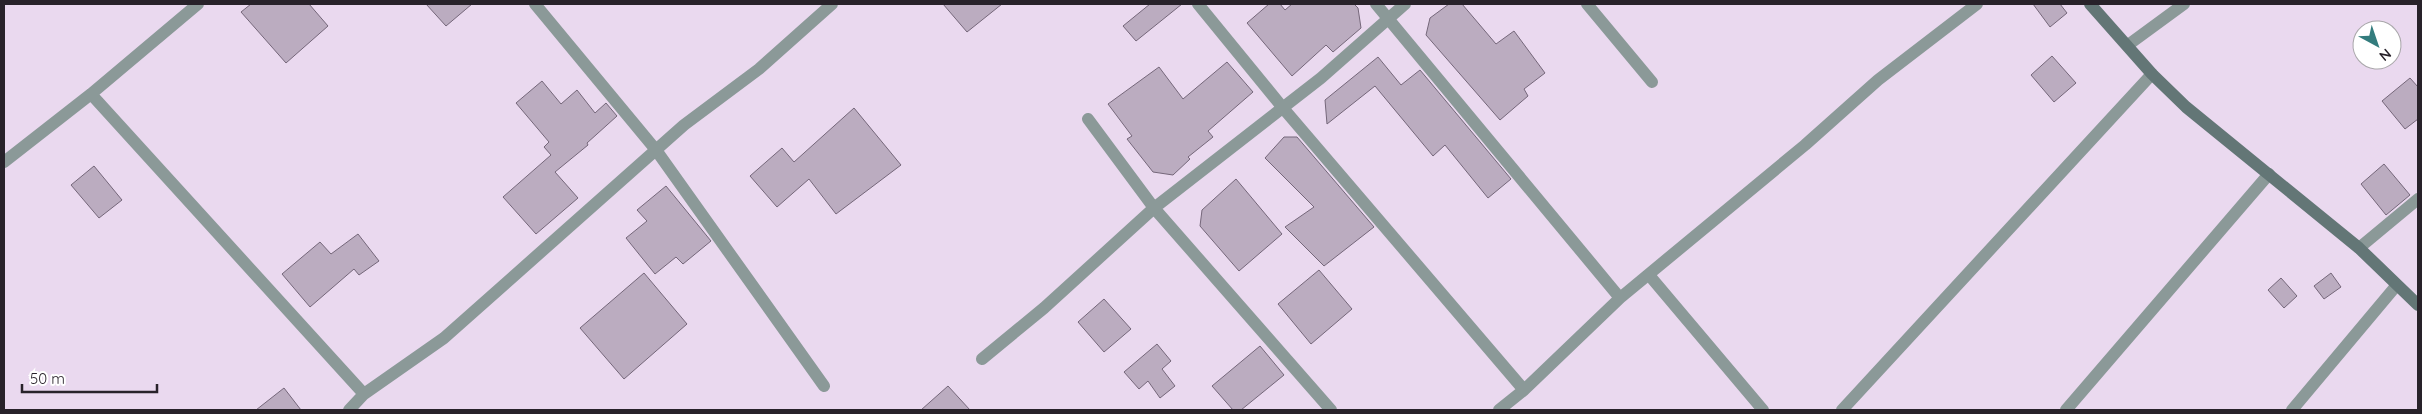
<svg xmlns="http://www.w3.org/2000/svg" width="2422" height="414" font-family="Quicksand,sans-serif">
<rect width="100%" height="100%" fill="#ead9ef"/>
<path fill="#bbacc0" stroke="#75677a" d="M251 4H309L328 26 286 63 241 12Z
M426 4H472L446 26Z
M943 4H1002L967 32Z
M1150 4H1182L1136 41 1123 26Z
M1269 4H1280L1285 10 1292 4H1354L1358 8 1361 28 1333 52 1326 45 1292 76 1247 23Z
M1449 4H1462L1496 44 1514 31 1545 73 1524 89 1528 96 1500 120 1426 35 1430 18Z
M2033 4H2060L2067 13 2050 27Z
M2052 56 2076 83 2054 102 2031 75Z
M1378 57 1401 85 1420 70 1511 179 1488 198 1445 145 1433 156 1375 86 1327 124 1325 100Z
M1227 62 1253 92 1208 131 1213 137 1188 157 1190 159 1173 175 1153 172 1127 139 1132 136 1108 104 1159 67 1183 99Z
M2410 78 2418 87V119L2405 129 2382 101Z
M542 81 561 104 577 90 595 113 606 103 617 116 587 143 588 145 555 172 578 198 536 234 503 197 551 155 544 147 549 142 516 103Z
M854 108 901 165 836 214 809 179 777 207 750 176 782 148 794 162Z
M1284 137H1297L1374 227 1324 266 1285 227 1314 207 1265 158Z
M2384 164 2410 195 2386 215 2361 184Z
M94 166 122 200 99 218 71 185Z
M1236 179 1282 234 1239 271 1200 226 1202 210Z
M666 186 711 241 683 264 676 257 655 274 626 238 647 221 637 210Z
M358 234 379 261 359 275 354 269 310 307 282 274 320 242 331 254Z
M1319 270 1352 309 1311 344 1278 304Z
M644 273 687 324 624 379 580 328Z
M2331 273 2341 287 2324 299 2314 286Z
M2281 278 2297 296 2284 308 2268 290Z
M1104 299 1131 329 1104 352 1078 322Z
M1157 344 1171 361 1162 369 1175 386 1160 398 1148 381 1139 389 1124 372Z
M1260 346 1284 375 1241 410H1233L1212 386Z
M948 386 970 410H921Z
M284 388 301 410H256Z"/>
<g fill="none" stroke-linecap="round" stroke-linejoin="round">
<path stroke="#8b9998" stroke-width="12" d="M535 4 656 150 824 386
M1198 4 1283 108 1524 390
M1376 4 1620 298
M1587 4 1652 82
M2128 45 2184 4
M91 94 364 394
M1088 119 1154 208 1331 410
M4 162 91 94 198 4
M2359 248 2418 199
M1649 275 1763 410
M982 359 1044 308 1154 208 1321 78 1405 4
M349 410 364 394 444 338 684 125 759 69 832 4
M1499 410 1524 390 1620 298 1805 145 1878 80 1977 4
M1842 410 2152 74
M2066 410 2269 174
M2292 410 2396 286"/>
<path stroke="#637676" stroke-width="12" d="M2090 4 2152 74 2186 107 2359 248 2418 305"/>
</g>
<rect width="2422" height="414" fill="none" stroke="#28222a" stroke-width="10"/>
<g transform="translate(2377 45) rotate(140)"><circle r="24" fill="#ffffff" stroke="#a9a7aa"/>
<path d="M0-4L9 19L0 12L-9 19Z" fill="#337c7d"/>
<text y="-8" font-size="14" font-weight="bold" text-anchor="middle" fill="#28222a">N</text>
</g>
<path d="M22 384v8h135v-8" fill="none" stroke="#28222a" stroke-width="2.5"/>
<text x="30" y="384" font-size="15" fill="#28222a" stroke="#ffffff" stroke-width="4" paint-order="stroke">50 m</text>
</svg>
